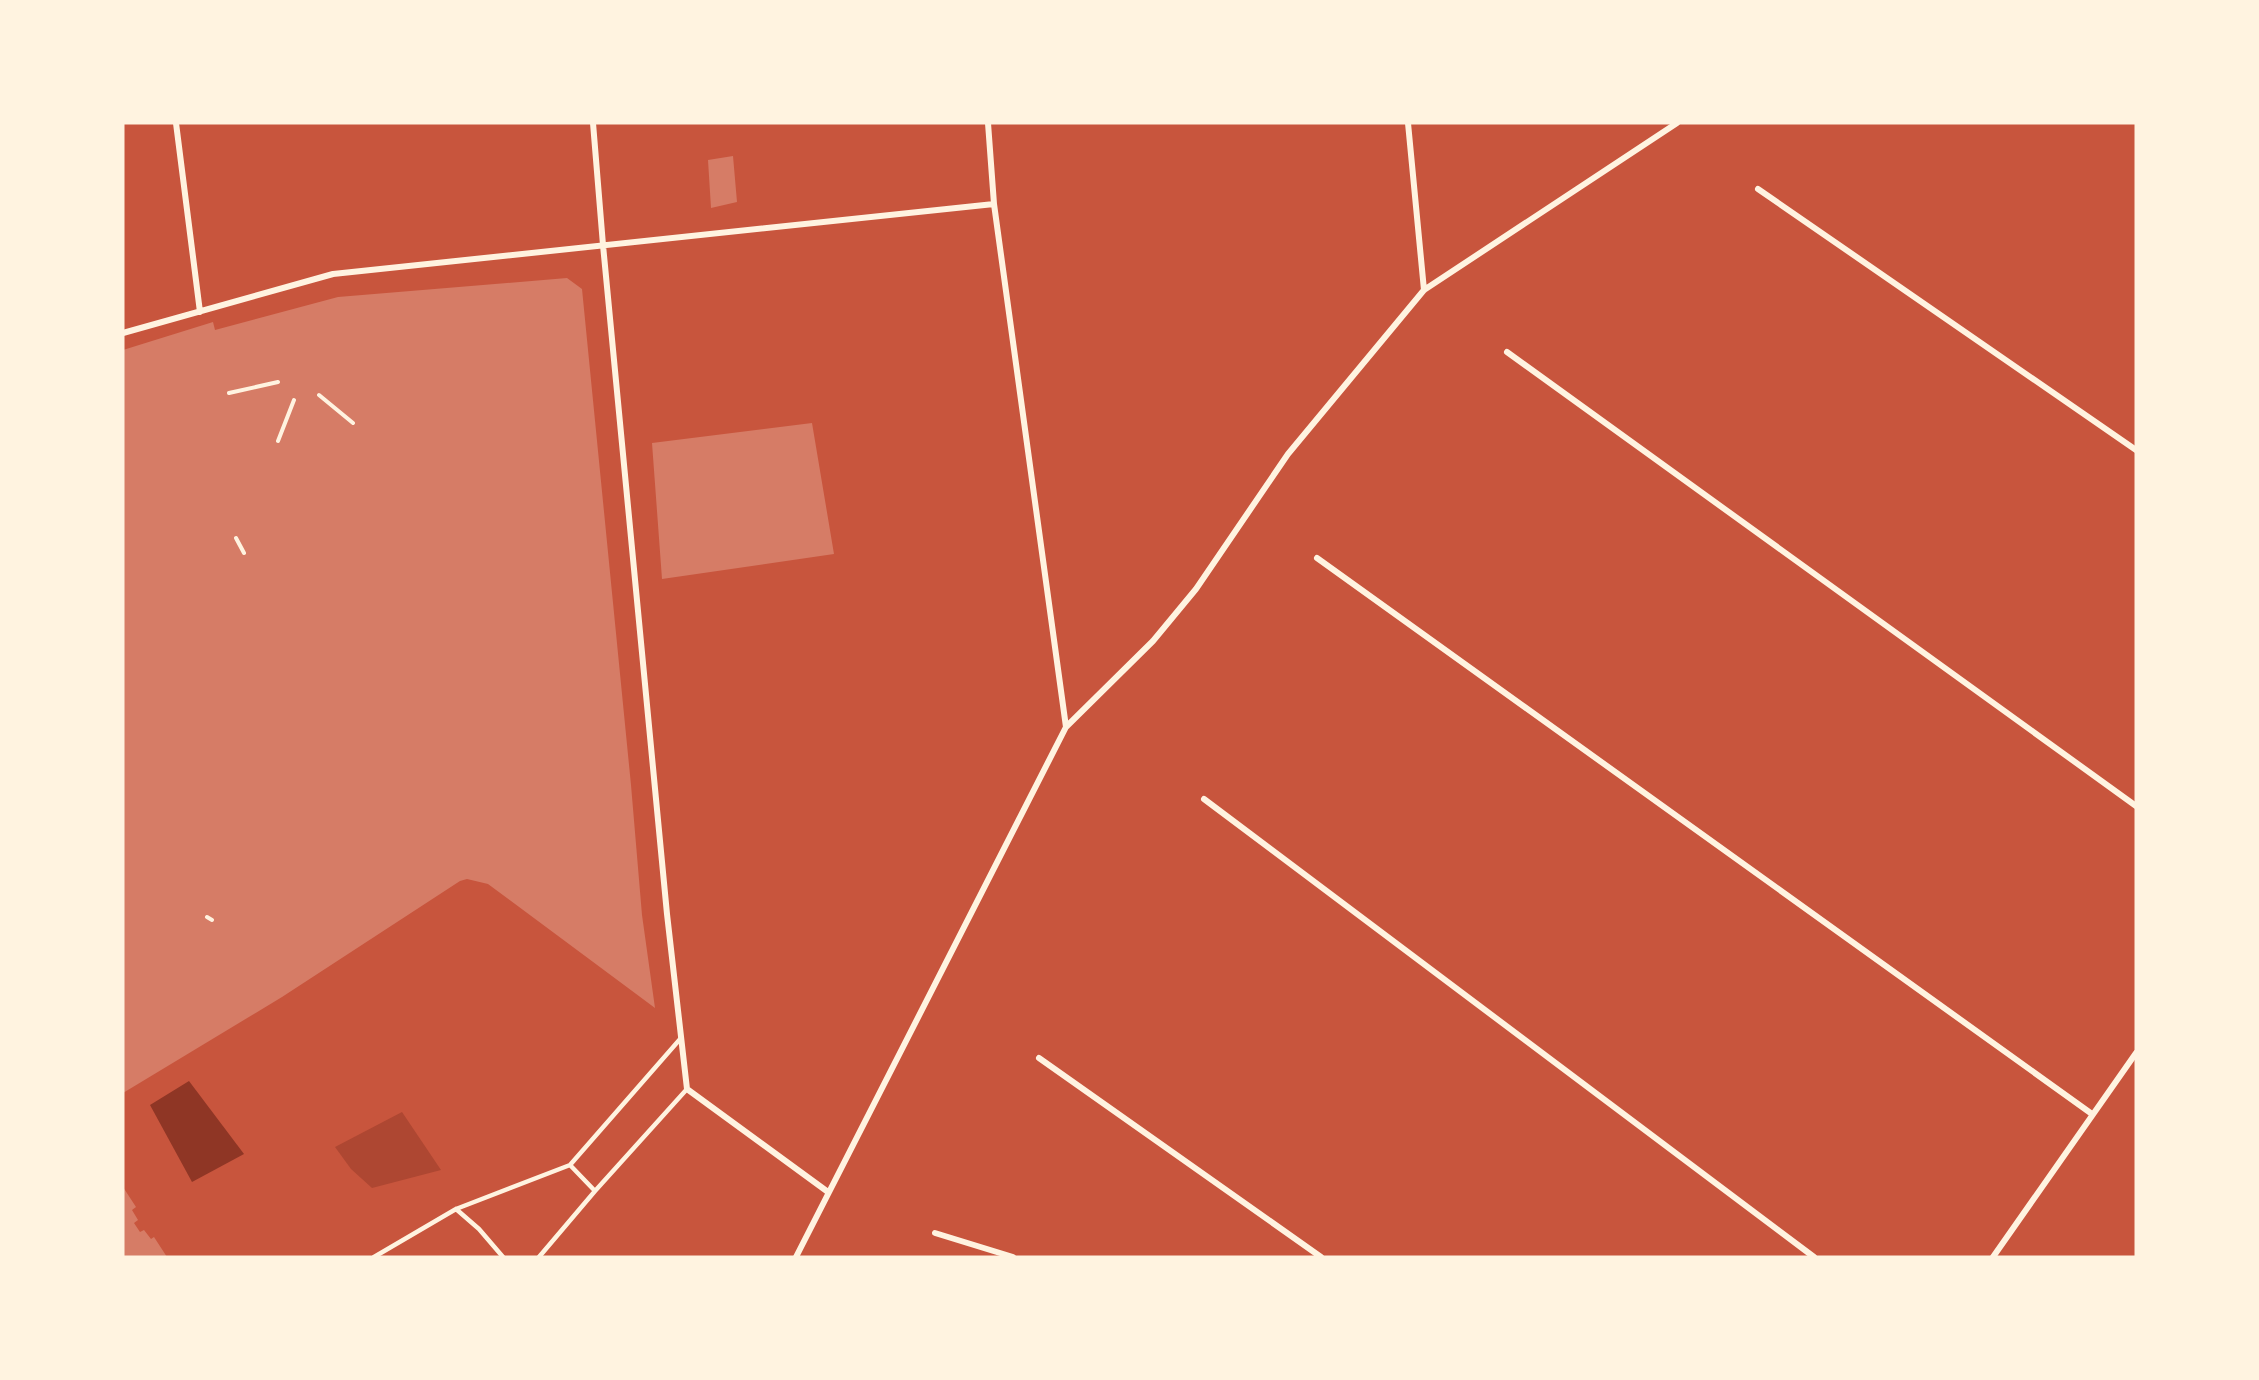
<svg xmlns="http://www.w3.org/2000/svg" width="2259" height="1380" font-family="Poppins,sans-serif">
<rect width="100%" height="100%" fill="#c8553d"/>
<path fill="#ae4732" d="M402 1112 441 1170 372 1188 351 1169 335 1147Z"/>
<path fill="#8f3625" d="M189 1081 244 1154 192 1182 150 1105Z"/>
<path fill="#d67c66" d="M733 156 737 202 711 208 708 160Z
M567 278 582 289 631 785 642 915 655 1008 488 884 467 879 460 881 282 997 123 1093V350L213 322 215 330 338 297Z
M812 423 834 554 662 579 652 443Z
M123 1187 136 1207 132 1210 138 1220 134 1223 140 1232 144 1230 151 1239 154 1237 167 1257H123Z"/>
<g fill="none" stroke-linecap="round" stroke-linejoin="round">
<path stroke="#fff3e0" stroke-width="4" d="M229 393 278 382
M319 395 353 423
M278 441 294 400
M236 538 244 553
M207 917 212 920"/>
<path stroke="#fff3e0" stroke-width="4.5" d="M570 1165 595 1191
M456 1209 479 1229 503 1257
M374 1257 456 1209 570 1165 681 1038
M539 1257 595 1191 687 1089"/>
<path stroke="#fff3e0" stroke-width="6" d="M176 123 200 312
M593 123 603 245 667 914 687 1089 828 1192
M988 123 994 204 1066 727
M1408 123 1424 290
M1758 189 2136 450
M123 333 333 274 994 204
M1507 352 2136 806
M1317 558 2092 1114
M1204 799 1814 1257
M1039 1058 1321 1257
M935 1233 1013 1257
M796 1257 1066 727 1153 641 1196 589 1288 454 1424 290 1677 123
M1993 1257 2136 1053"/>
</g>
<rect width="2259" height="1380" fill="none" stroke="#fff3e0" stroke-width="249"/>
</svg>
